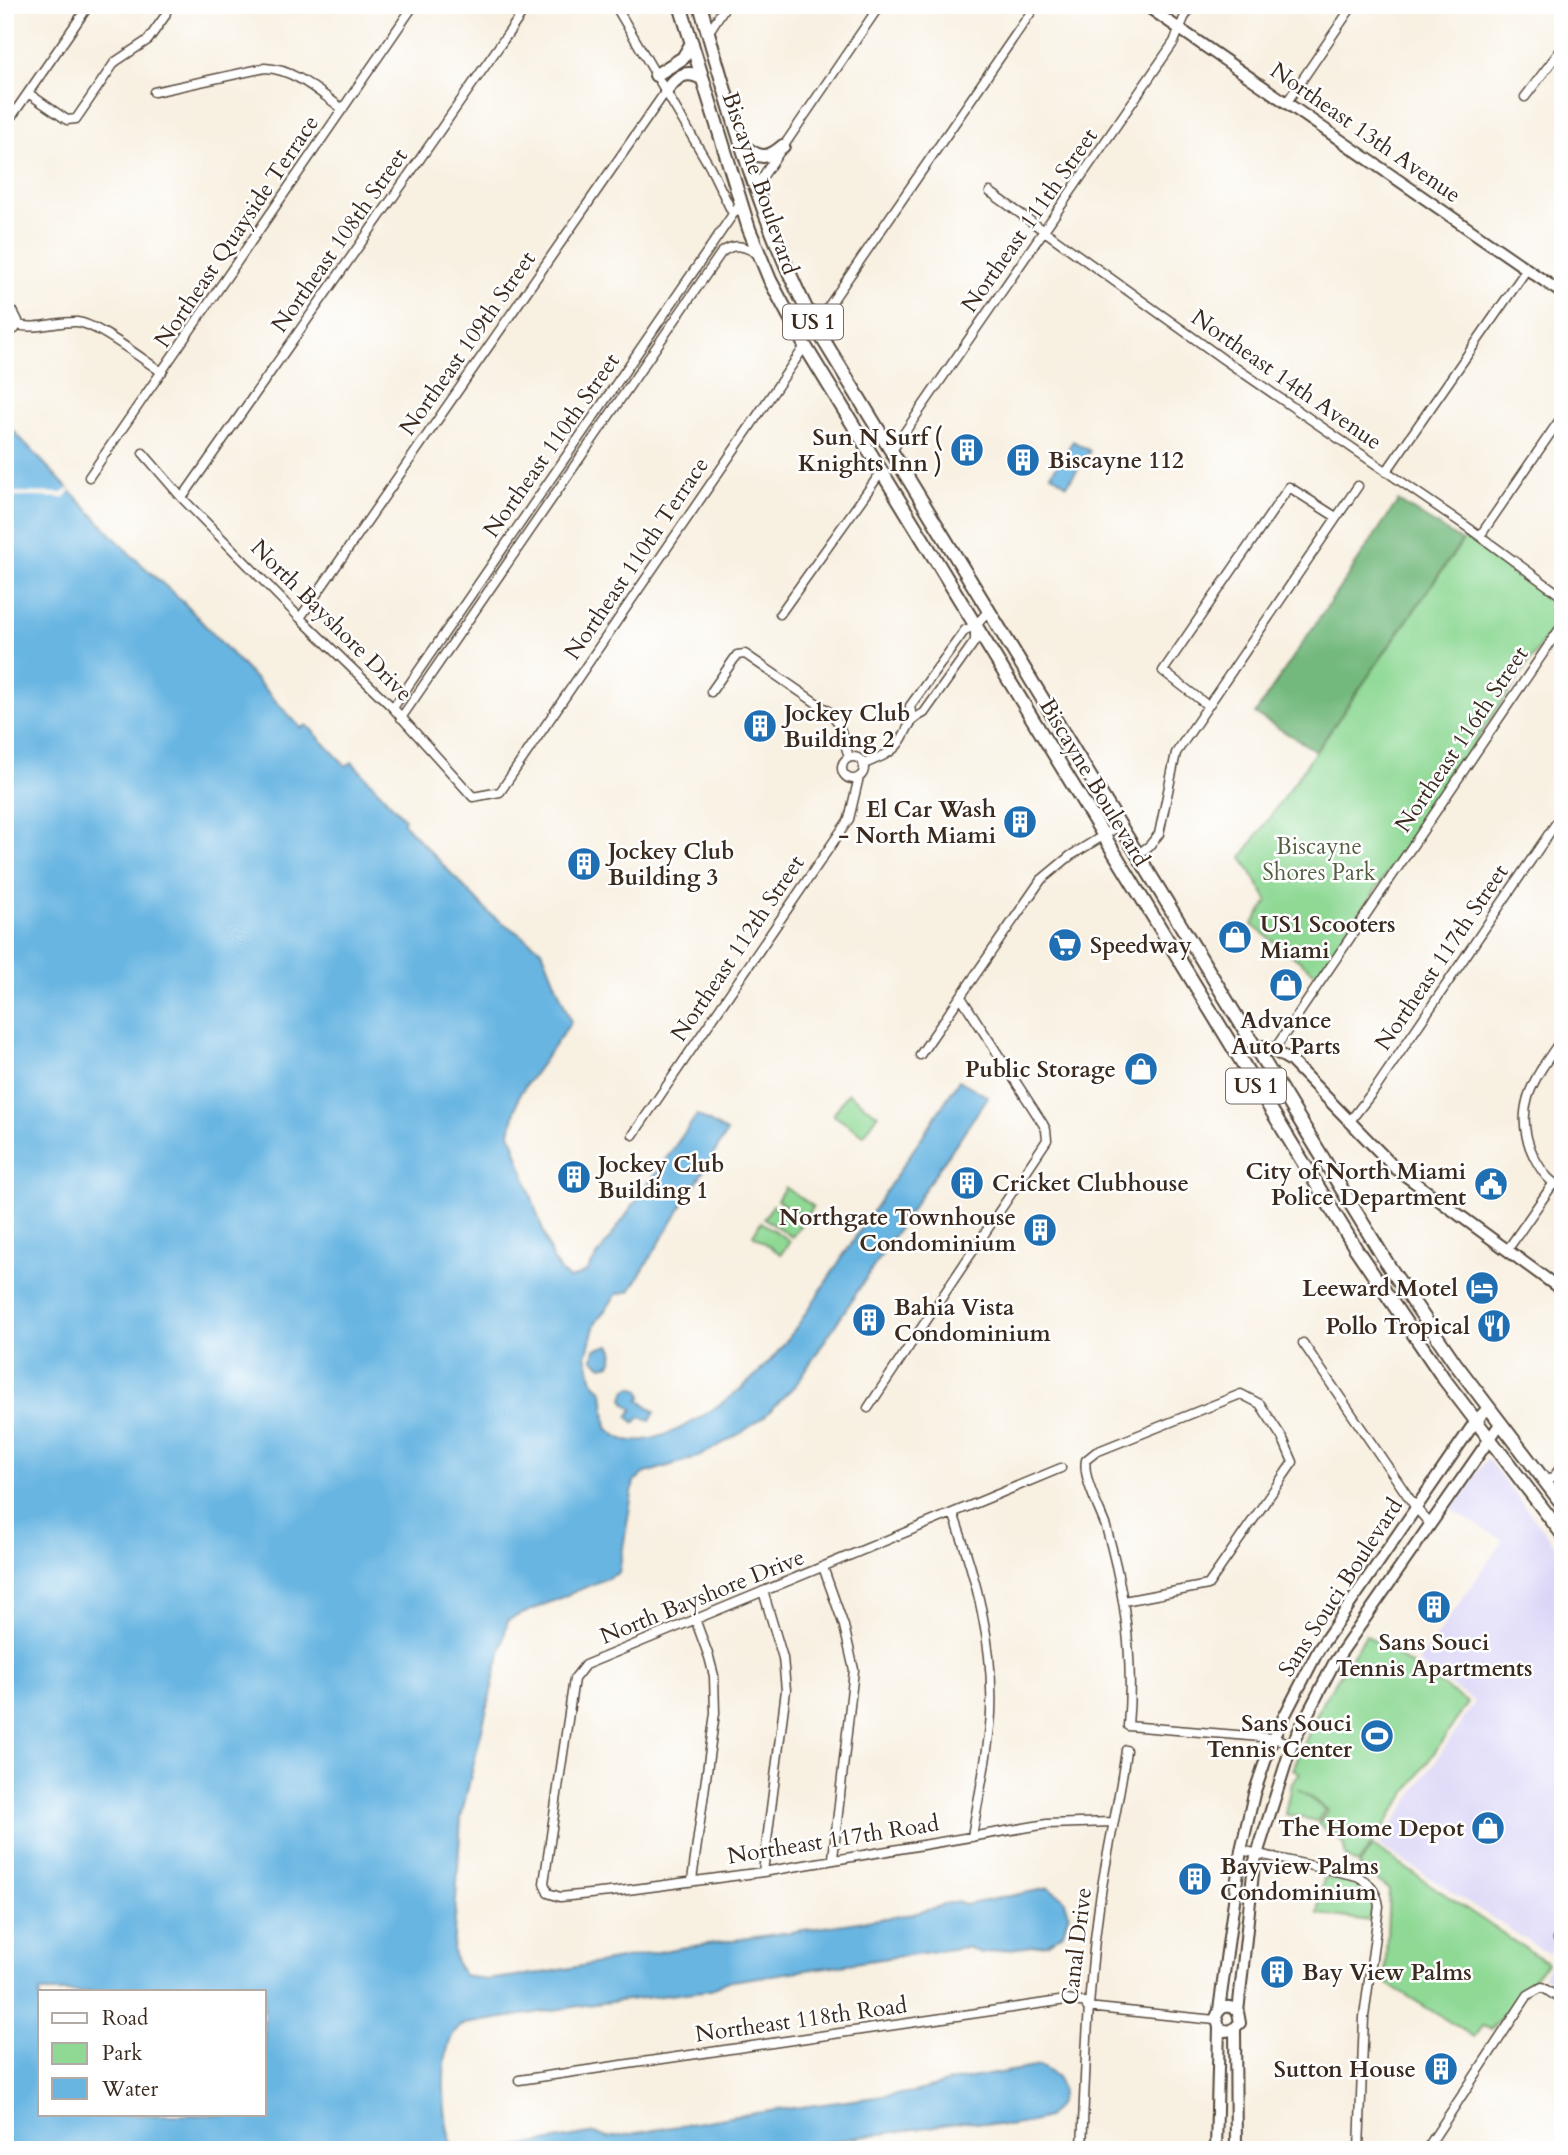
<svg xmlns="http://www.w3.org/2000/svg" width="1568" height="2155" font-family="Cardo,serif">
<rect width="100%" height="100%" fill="#fff"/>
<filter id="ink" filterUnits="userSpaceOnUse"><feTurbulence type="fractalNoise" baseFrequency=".0143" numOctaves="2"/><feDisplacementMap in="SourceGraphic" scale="14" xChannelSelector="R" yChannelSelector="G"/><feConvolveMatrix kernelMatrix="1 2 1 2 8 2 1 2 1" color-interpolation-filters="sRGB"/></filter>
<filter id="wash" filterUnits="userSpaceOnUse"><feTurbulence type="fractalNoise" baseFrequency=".00686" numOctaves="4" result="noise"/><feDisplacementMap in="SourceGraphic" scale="28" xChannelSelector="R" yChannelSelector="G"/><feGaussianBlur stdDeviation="1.57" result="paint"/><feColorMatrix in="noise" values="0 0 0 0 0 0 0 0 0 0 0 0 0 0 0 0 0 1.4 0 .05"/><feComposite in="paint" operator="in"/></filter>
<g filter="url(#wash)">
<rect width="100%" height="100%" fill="#f8f0e1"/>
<path fill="#dbd6f7" d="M1487 1459 1563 1555V1931L1548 1954 1379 1845 1475 1702 1418 1663 1503 1540 1449 1509Z
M1563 1947V1988L1543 1976Z"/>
<path fill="#8fd995" stroke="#65825a" stroke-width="2" d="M1467 535 1563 603V612L1318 975 1252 925 1268 901 1242 857Z
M848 1093 878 1115 864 1135 833 1115Z
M785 1187 813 1206 805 1219 777 1200Z
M773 1205 801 1224 792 1237 764 1218Z
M761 1222 790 1241 781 1254 753 1235Z
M1366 1635 1468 1703 1358 1864 1346 1857 1343 1843 1318 1824 1328 1810 1297 1788 1325 1810 1317 1821 1285 1814 1291 1785 1300 1773 1293 1769 1323 1701Z
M1373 1846 1547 1963 1491 2029 1482 2026 1474 2037 1385 1982 1389 1890 1358 1866Z
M1324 1877C1341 1880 1370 1882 1372 1904 1373 1909 1371 1916 1370 1921L1318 1914Z"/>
<path fill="#73b97e" stroke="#57724e" stroke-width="2" d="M1398 501 1462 541 1316 751 1255 714Z"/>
<path fill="#68b5e2" stroke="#527080" stroke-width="2" fill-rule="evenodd" d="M5 422 130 554 184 603 301 728 307 725 346 766 352 762 405 819 403 823 489 913 542 950 571 1022 519 1095 510 1132 552 1258 560 1271 570 1279 586 1272 697 1115 727 1132 630 1291 617 1294 595 1324 586 1356 593 1381 603 1392 607 1428C615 1435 623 1442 635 1441 678 1440 741 1393 769 1362 796 1332 817 1295 839 1262 879 1201 920 1141 959 1080L988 1097 928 1184 797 1383 766 1415 741 1433 700 1456 646 1473 634 1481 619 1573 508 1620 461 1817 453 1951 457 1965 464 1975 485 1980 549 1972 680 1948 913 1914 957 1901 965 1905 1049 1888 1064 1899 1069 1913 1063 1933 1047 1944 980 1953 967 1947 936 1951 725 1982 711 1990 586 2005 465 2024C463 2025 457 2029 456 2030 438 2053 443 2121 452 2146L460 2150H5ZM40 1992H264V2115H40Z
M1073 441 1090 451 1067 485 1051 474Z
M610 1345C615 1351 614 1358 610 1364L602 1366 593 1359 595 1349Z
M632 1387 640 1390 642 1396 639 1400 655 1412 650 1421 640 1417 635 1423 628 1417 633 1409 626 1404 623 1398 626 1390Z
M1040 2066 1057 2077 1062 2092 1058 2105 1047 2118 1032 2122 1007 2126 970 2121 771 2150H499L595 2133 607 2138 748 2114 914 2092 954 2081Z"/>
<path fill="#f8f0e1" d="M68 488 71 491 64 498 5 496V492L62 493Z"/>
</g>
<g filter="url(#ink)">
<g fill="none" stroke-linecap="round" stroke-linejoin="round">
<g stroke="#57483b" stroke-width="11">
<path id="street" d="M615 5 710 167 733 214
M708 33 726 5
M154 92 265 68C295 69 320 93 343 109
M28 93 67 120 76 119 115 62 148 40 165 16 168 5
M1525 97 1563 47
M1287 102 1353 5
M5 126 89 5
M755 188 880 5
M990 192 1223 359 1473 531 1563 597
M5 310 14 313 18 321 15 329 5 332
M17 325C37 330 57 321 77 322 98 324 143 360 162 372
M815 326 1036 5
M891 452 1174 42 1184 18 1192 5
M143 453 182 498 300 618 393 708 473 797 500 792 805 346
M1386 472 1527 269
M89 477 414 5
M182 498 528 5
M1480 536 1563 415
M780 614 882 471
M300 618 666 91
M711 692 737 655 745 654 831 713 839 724 849 757
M1207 705 1163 671 1289 487 1336 517
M393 708 740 204
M401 718 721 253C734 242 746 246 759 255
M912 718 910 706 965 630 975 626 988 611
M842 768a11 11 0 1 1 22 0a11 11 0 1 1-22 0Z
M864 764C876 759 891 754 899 743 909 729 907 721 924 713L975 641V629
M1137 855 1149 846 1159 834 1176 753 1358 486
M1563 1037C1536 1076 1510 1108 1534 1157 1541 1170 1548 1182 1563 1188
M1274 1050 1563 624
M920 1055 1041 880 1070 856 1119 826
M1350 1121 1378 1085 1563 813
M633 1135 849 819 859 777
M1508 1249 1553 1184
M1303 1343 1416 1508 1429 1523
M868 1408 1047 1140 1046 1130 1043 1124 961 997
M1061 1468 585 1665 574 1679 544 1883 548 1893 560 1897 620 1891 763 1872 1047 1824 1112 1822
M1545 1483 1555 1475 1563 1464
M953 1513C976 1577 994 1644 991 1713 989 1752 978 1798 972 1837
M823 1567 844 1626 854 1670 833 1858
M1124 1601 1208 1585 1293 1462 1283 1439 1260 1404 1241 1394 1096 1452 1086 1460C1082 1477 1100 1510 1106 1527 1125 1592 1134 1659 1128 1726L1273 1738 1292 1744
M1241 1850 1357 1876C1370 1883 1377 1892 1379 1906L1364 2017 1359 2150
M763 1872 786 1690 783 1658 763 1591
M692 1880 715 1713 714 1676 709 1657 695 1619
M1558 1939 1563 1932
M1087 2007 1215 2020
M519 2080 1066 2000 1088 2003
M1082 2150C1085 2071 1088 1992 1098 1914 1105 1858 1119 1805 1126 1750
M1426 2150 1528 1995 1542 1987 1563 2001"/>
</g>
<g stroke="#57483b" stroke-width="14">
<path id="secondary" d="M1145 5 1563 294
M1254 1047 1266 1046 1291 1061 1395 1168 1563 1291
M1219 2010 1241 1850 1254 1794 1273 1738 1319 1649 1475 1422 1488 1408
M1219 2027 1225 2031 1232 2030 1240 2023 1238 2012 1254 1864 1292 1744 1334 1663 1500 1424
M1235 2029 1236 2150
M1216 2150 1219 2027 1216 2017C1220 2006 1230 2003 1238 2012"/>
</g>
<g stroke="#57483b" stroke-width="16">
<path id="primary" d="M680 5 749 229 770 280 805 346 1356 1249 1444 1379 1563 1535
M700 5C732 115 761 224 815 326L1390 1268 1455 1363 1563 1505
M656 75 683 58 692 43
M666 91C676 77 686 68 703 79
M742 145C759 159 767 160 783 146"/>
</g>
<use href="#street" stroke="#fff" stroke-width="8"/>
<use href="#secondary" stroke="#fff" stroke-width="10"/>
<use href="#primary" stroke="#fff" stroke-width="12"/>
</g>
</g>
<defs>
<g id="building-disc" transform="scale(1.75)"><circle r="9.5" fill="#1f6fb2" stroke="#fff"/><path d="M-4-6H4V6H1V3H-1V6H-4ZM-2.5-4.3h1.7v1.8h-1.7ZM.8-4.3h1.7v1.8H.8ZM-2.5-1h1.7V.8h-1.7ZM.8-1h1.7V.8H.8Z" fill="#fff"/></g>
<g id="shop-disc" transform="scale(1.75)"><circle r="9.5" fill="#1f6fb2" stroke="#fff"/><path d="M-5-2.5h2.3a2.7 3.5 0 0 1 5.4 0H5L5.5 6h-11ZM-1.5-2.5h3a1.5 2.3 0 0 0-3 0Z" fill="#fff"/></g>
<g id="supermarket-disc" transform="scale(1.75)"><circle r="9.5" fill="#1f6fb2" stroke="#fff"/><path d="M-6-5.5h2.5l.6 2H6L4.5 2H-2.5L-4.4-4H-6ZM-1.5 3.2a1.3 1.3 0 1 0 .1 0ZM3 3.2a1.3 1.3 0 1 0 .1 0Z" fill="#fff"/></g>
<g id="civic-disc" transform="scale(1.75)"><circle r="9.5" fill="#1f6fb2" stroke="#fff"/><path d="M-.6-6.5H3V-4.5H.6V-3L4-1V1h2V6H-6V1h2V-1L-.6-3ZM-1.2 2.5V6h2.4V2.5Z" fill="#fff"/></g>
<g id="hotel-disc" transform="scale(1.75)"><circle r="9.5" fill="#1f6fb2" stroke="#fff"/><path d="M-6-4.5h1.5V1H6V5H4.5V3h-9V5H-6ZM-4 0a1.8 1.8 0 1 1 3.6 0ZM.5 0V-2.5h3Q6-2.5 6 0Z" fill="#fff"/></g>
<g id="restaurant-disc" transform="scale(1.75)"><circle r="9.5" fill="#1f6fb2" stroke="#fff"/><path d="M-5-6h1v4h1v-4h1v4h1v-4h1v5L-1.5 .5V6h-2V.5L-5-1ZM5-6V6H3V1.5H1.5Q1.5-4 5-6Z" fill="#fff"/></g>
<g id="stadium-disc" transform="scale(1.75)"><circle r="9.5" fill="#1f6fb2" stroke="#fff"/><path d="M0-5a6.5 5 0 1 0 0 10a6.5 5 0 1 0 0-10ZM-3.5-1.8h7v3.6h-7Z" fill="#fff"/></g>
</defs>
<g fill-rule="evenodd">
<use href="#building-disc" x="967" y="450"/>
<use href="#building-disc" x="1023" y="460"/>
<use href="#building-disc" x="760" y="726"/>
<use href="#building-disc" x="1020" y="822"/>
<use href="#building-disc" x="584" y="864"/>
<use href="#shop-disc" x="1235" y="937"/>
<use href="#supermarket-disc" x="1065" y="945"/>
<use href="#shop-disc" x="1286" y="985"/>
<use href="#shop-disc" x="1141" y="1069"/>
<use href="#building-disc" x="574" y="1177"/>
<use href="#building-disc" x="967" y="1183"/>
<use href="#civic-disc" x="1491" y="1184"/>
<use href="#building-disc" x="1040" y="1230"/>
<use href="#hotel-disc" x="1482" y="1288"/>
<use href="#building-disc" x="869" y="1320"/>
<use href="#restaurant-disc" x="1494" y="1326"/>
<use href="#building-disc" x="1434" y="1607"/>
<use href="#stadium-disc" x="1377" y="1736"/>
<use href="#shop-disc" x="1488" y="1828"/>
<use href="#building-disc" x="1195" y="1879"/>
<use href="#building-disc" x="1277" y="1972"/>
<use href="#building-disc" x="1441" y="2069"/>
</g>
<g text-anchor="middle" stroke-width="5" stroke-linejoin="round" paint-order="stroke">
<g fill="#fff" stroke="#766a62" stroke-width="2">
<rect x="783" y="304.5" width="60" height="35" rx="5"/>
<rect x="1226" y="1068.5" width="60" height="35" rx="5"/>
</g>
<g font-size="21" font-weight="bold" fill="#3b2a1e">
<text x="813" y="329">US 1</text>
<text x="1256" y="1093">US 1</text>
</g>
<g font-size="23" fill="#3b2a1e" stroke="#fff">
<text transform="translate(1366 132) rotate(35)" y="8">Northeast 13th Avenue</text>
<text transform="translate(761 183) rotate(71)" y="8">Biscayne Boulevard</text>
<text transform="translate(1029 220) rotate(-55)" y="8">Northeast 111th Street</text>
<text transform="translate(236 231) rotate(-56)" y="8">Northeast Quayside Terrace</text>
<text transform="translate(339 240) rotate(-55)" y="8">Northeast 108th Street</text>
<text transform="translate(467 343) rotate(-55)" y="8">Northeast 109th Street</text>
<text transform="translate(1287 379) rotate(35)" y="8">Northeast 14th Avenue</text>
<text transform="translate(551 445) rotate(-55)" y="8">Northeast 110th Street</text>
<text transform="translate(636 558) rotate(-56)" y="8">Northeast 110th Terrace</text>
<text transform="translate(332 620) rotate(45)" y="8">North Bayshore Drive</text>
<text transform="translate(1461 739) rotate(-56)" y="8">Northeast 116th Street</text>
<text transform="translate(1095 782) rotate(59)" y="8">Biscayne Boulevard</text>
<text transform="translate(737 948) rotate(-56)" y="8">Northeast 112th Street</text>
<text transform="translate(1441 957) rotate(-56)" y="8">Northeast 117th Street</text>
<text transform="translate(1340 1587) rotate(-57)" y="8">Sans Souci Boulevard</text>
<text transform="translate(702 1596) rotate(-22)" y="8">North Bayshore Drive</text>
<text transform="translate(833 1839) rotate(-9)" y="8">Northeast 117th Road</text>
<text transform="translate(1076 1946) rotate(-83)" y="8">Canal Drive</text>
<text transform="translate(801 2019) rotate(-8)" y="8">Northeast 118th Road</text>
</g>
<g font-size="23" font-weight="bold" fill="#3b2a1e" stroke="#fff" text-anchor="end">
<text x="942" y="445">Sun N Surf (<tspan x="942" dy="26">Knights Inn )</tspan></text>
<text x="1048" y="468" text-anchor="start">Biscayne 112</text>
<text x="784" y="721" text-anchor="start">Jockey Club<tspan x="784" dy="26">Building 2</tspan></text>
<text x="996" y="817">El Car Wash<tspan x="996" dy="26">- North Miami</tspan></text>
<text x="608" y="859" text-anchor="start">Jockey Club<tspan x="608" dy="26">Building 3</tspan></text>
<text x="1260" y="932" text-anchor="start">US1 Scooters<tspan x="1260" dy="26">Miami</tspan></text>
<text x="1090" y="953" text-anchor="start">Speedway</text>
<text x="1286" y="1028" text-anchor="middle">Advance<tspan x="1286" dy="26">Auto Parts</tspan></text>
<text x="1116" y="1077">Public Storage</text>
<text x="598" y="1172" text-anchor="start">Jockey Club<tspan x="598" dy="26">Building 1</tspan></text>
<text x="1466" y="1179">City of North Miami<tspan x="1466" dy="26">Police Department</tspan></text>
<text x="992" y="1191" text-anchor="start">Cricket Clubhouse</text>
<text x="1016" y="1225">Northgate Townhouse<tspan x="1016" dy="26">Condominium</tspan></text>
<text x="1458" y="1296">Leeward Motel</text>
<text x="894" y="1315" text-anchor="start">Bahia Vista<tspan x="894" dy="26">Condominium</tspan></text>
<text x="1470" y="1334">Pollo Tropical</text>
<text x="1434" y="1650" text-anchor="middle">Sans Souci<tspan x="1434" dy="26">Tennis Apartments</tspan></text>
<text x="1352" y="1731">Sans Souci<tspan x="1352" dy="26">Tennis Center</tspan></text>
<text x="1464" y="1836">The Home Depot</text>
<text x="1220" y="1874" text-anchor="start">Bayview Palms<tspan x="1220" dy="26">Condominium</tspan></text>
<text x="1302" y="1980" text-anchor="start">Bay View Palms</text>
<text x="1416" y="2077">Sutton House</text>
</g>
<g font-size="23" fill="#545f42" stroke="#fff">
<text x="1319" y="854">Biscayne<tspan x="1319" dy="26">Shores Park</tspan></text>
</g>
</g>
<rect width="1568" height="2155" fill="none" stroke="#fff" stroke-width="28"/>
<rect x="38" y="1990" width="228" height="126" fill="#ffffff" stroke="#b1aaa5" stroke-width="2"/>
<rect x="52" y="2013" width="35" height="10" fill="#ffffff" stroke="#b1aaa5" stroke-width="2"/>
<text x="102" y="2025" font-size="21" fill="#3b2a1e">Road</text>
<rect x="52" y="2043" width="35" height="21" fill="#8fd995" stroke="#b1aaa5" stroke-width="2"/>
<text x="102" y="2060" font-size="21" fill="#3b2a1e">Park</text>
<rect x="52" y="2078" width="35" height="21" fill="#68b5e2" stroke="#b1aaa5" stroke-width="2"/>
<text x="102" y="2096" font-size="21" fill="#3b2a1e">Water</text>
</svg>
